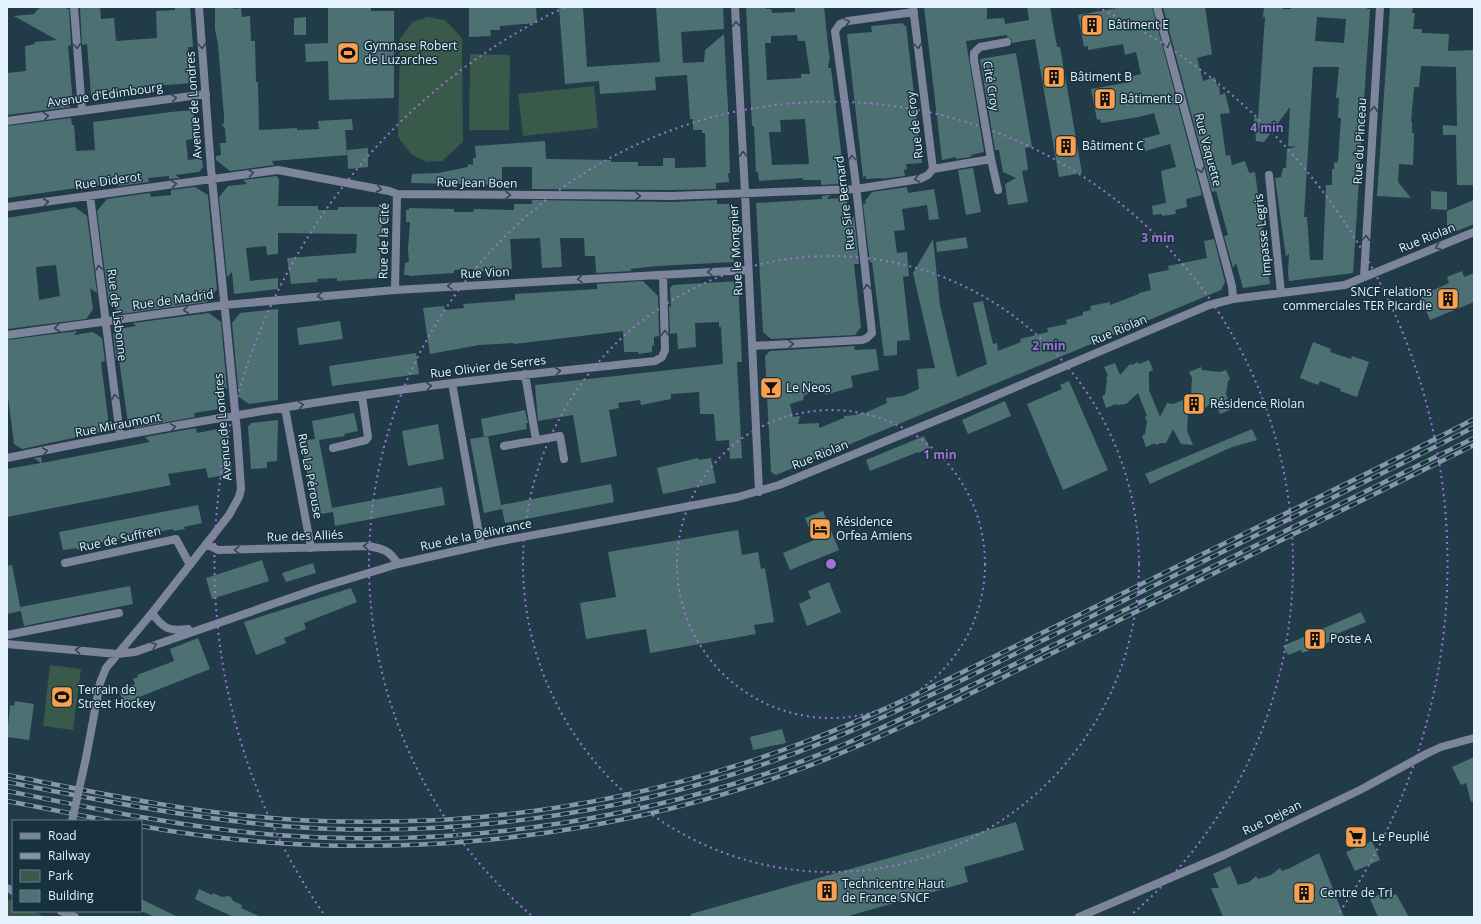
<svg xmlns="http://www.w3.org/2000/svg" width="1481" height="924" font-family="'Open Sans',sans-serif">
<rect width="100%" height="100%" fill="#213b49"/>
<path fill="#39594a" d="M428 17 445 20 462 38 463 142 442 161 427 162 412 155 398 137 400 39 412 22Z
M470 54 510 55 509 130H469Z
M594 86 598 128 523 136 518 94Z
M50 665 81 669 73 730 43 726Z
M7 899 13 902V911H33L46 917H7Z"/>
<path fill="#4d7172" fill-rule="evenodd" d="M41 7H66V9H69L71 45 68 46 73 103H70V107L7 115V73L26 71 25 46 35 44 34 42 57 40 14 16 35 14V12Z
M100 7 101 19 114 18 116 41 157 38 156 11 175 10V7H190L193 47H188L192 83 141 87 142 90 135 91 130 94 112 97H100L96 100 91 95 87 44 82 45 80 8Z
M215 7H233V9L241 8 242 17 250 16 251 41H255L256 82H258L259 130 297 128V130L319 129 318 121 352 119 353 130H345L347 155 272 161 274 165 230 171 216 160V156L221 155 220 143H226L225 128 222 125 224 123V116L218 45 215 29Z
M328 7H371V11H394V98L329 100 328 61 306 62 305 44 328 43Z
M469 7H536L537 23 500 26V30H490L491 36 469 37Z
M559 7H583L587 67 660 62 656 7H723L724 29 681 32 683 63 704 62 705 50 724 34 729 127V141L730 173H728L729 182 716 183V189L672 190 532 189V167H502V185L411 183 412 174 438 173 468 167V164L473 165V158H476L475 146 545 141 546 159 611 160V162H638V166H663V158H675V168L706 167 705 133H702V130H693V119H690L687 75 655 77 656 90 600 94 599 81 565 84Z
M746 7H766V9H771L772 13 795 12V7H824L829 55H830L828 68H831L844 176 838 184 821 185V180H803V178L759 181 758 172H756L754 126H752ZM797 35 798 41H805L810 74H801V78L767 80 765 43H771V36ZM805 119 809 164 772 165 769 132H781L780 120Z
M924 7H987V19L1004 18 1005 24 1029 20 1027 7H1050L1057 47H1060L1082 173 1059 177 1035 39 1012 43 1011 39 1007 37V35L966 41 984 152 971 155V157L956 159V157L942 160Z
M1117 7H1152L1202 195 1186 199 1187 207 1175 210 1176 214 1162 216V214L1153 215 1152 206 1166 203 1161 171 1176 167 1170 144 1145 151 1142 139 1160 134 1154 113 1139 117 1101 123 1100 119 1097 120 1091 89 1130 82 1129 77 1141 74 1136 52 1125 55 1123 44 1088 50V46L1084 47 1078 15 1117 8Z
M1163 7H1205L1212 54 1197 58 1203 81 1215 77 1217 86 1219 85 1220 95 1225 93 1230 113 1220 114 1226 156 1230 155 1232 165 1245 161 1249 173 1255 172 1270 284 1243 288 1236 263 1233 268 1224 236 1228 235 1216 191 1212 192Z
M1264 7H1283V9H1291V7H1367V9H1370L1353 273 1289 281 1288 273 1289 253 1286 257 1275 178 1281 177 1283 168H1286L1287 149 1296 147 1288 146 1290 107 1264 142 1256 141 1254 118H1258L1265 17H1263ZM1317 17 1346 19 1344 43 1315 41ZM1313 67H1339L1336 98H1339L1338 118H1341L1338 161H1337V163L1334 162V169H1332V185H1326L1323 260H1310L1307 217H1304Z
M1390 7H1413L1412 13H1415L1413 29H1422V33L1449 34 1448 51 1474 50V185H1457L1456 135H1443V125L1457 126 1456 67 1421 66 1419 87H1414V89L1411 122H1412V133H1414L1413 165 1399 164 1398 182 1411 198 1377 196Z
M306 17V35H294V18Z
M903 23 904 26 906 25 922 163 906 164 907 169 904 170 905 176 881 179 883 178 866 179V176L863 177 847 34 872 32 871 26Z
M1016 53 1032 147 1025 148 1028 170 1022 171 1028 202 1008 205 1005 184 1016 178 1003 172 999 150H995L980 59Z
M193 110 194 118H196L198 126H199L200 138 186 140 188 160 202 158 203 167 199 172 175 175 180 178 169 179V176L148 178 149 182 118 186 120 183 90 186 7 198V126L71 118 72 125H74L76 151 95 150 93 122 171 112Z
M368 148V167L348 169 347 150Z
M973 168 981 212 966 215 958 170Z
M277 176 279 180 278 206H318V210H338V207H383V210H386V222H382V234H379L381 264H386V276H382V278L337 281V278L317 279 318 282 291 284 287 258 356 253 357 234 278 233V254L267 255 266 246 246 248 250 281 278 278V289L234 294 232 272 227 277 219 197 228 186 247 184 243 180Z
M195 187 208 195 217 289 207 302 121 314 109 303 97 211 107 199 150 193 151 197 160 196 171 195V190Z
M907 187 908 193 934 189 939 219 929 220 927 205 902 209 905 230 894 231 897 253 907 252 909 276 903 277 910 340 897 341V355L884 356 872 262 870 263 863 204 866 203 865 201 872 192Z
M1431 191 1447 192V210L1431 209Z
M830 195 827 199 844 198 847 201 849 223 854 216 859 264H854L861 327 855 335 771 339 763 332 756 203 822 199V196Z
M532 200 672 202 717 200V204H733L736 258H733L734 262 658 266 630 269 632 271 596 273 595 256H585L584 238H560L562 267 542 268 540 238 510 239 512 269 474 272 473 269 454 270V273L409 276V275H404L405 263 409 262 408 250 410 222H406V210H409V208L454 209V212H473L474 209 514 210V204H532Z
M1474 200V224L1447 235V211Z
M75 207 87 216 97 293 90 288 93 309 86 319 7 329V218ZM56 265 60 296 39 300 36 267Z
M966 237 968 248 937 252 936 242Z
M933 239 940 305 957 377 987 364 973 303 983 301 993 344 997 343 998 351 1021 342 1020 339 1048 332 1047 328 1067 324 1066 320 1083 315V312L1091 310 1090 306 1110 302V305L1139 294V293L1151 290 1148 274 1169 270 1168 266 1207 258 1204 241 1214 239 1225 282 1221 290 1180 307 776 475 771 472 765 356 770 351 854 346 855 350 876 349 879 370 851 376 853 387 825 395 824 389 804 395 803 400 790 404 793 417 800 416 798 424 819 423V428L844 418V416L857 415 856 414 865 413 887 403 886 398 903 396 919 389 917 369 935 368 913 273Z
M1462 271 1464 277 1474 273V302L1430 320 1420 296 1449 283 1447 277Z
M643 281 658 296 659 336 654 337V345L652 346V352L639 354 638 352H624L623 331 514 344V343L479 345 430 354 423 308 444 306 445 310 464 308 463 304 515 300V294L597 289V284Z
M738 281 742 362H737L742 458 730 459 729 440 716 441 714 414H700L699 392 671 394V399L641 405 640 400 618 403 619 408 609 410 617 456 581 463 573 415 538 421 535 385 723 364 721 327H719V322L695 323 696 347 678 349 677 333 670 334 669 306 671 308 670 288 673 285Z
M278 309V400L249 404 239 397 232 323 240 313Z
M209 313 221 322 227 389 224 387 226 408 194 413 195 417 134 428 128 423 119 359 116 360 113 335 118 329 136 326 133 323Z
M340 321 343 339 299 345 297 328Z
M77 331 74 335 93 332 102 338 105 361 101 362 109 426 105 431 22 449 14 444 7 389V340Z
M1313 342 1331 349 1330 352 1351 359 1352 356 1369 362 1357 397 1340 391 1341 389 1320 381 1318 385 1300 378Z
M416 353 419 374 332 386 329 366Z
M1149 360 1153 370 1149 372V390L1160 417 1167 403 1173 404 1191 397 1192 378 1189 372 1201 367 1202 370 1220 372 1226 370 1230 379 1228 381 1226 394 1228 399 1226 400 1230 410 1220 414 1214 400 1201 412H1197L1188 415 1187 431 1193 445 1181 444 1173 429 1166 443H1161L1156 445 1155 443 1146 447 1142 436 1145 434 1147 422 1145 417 1147 416 1138 393 1126 404 1117 405 1116 404 1106 408 1102 396 1105 395 1107 380 1106 378 1108 376 1104 367 1115 363 1120 375 1130 364 1132 365 1138 362 1139 364Z
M1069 381 1108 470 1063 490 1027 404 1062 389 1060 385Z
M1005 401 1011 416 968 434 962 420Z
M525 410 528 423H526L527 429 484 437 481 419Z
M354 413 358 431 344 434 345 436 319 440 332 508 442 487 445 505 335 526 333 512 315 515 301 441 315 439 312 421Z
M278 420 277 461 267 462V468L251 469 248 427 251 423Z
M438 424 444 459 408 466 402 431Z
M228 427 232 474 208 478 206 468 168 474 171 485 7 517V469L41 463 34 458 41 457 42 463 150 442 145 437 196 428 197 433Z
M1252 429 1257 440 1232 447 1150 484 1145 474Z
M488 436 501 505 611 484 614 502 505 523 502 509 484 513 470 439Z
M924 436 930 448 918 453V452L870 471 866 460Z
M698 458 699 460 711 458 716 483 663 494 657 468Z
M198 505 202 523 184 527 185 529 174 531 173 529 136 536V538L125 540V538L87 545 88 547 77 550V548L63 550 59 532Z
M823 511 839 550 790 570 783 553 814 540 805 518Z
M738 530 742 555 758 552 761 569 765 568 774 622 754 625 756 634 650 653 646 629 586 639 580 603 616 597 608 552Z
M262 560 269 581 212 599 206 578Z
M313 563 316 573 286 582 282 573Z
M12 565 21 611 7 614V566Z
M829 582 841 612 807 626 799 604 811 598 808 591Z
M130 586 133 604 24 626 20 607Z
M351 588 357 602 304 623 306 629 284 638 286 643 256 655 244 622Z
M1361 612 1366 622 1329 637 1331 641 1317 648 1302 653 1301 650 1288 655 1283 646Z
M198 638 210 669 124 703 119 691 135 684 133 679 138 677 137 675 174 661 170 649Z
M15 701 34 704 29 740 7 737 10 705 14 706Z
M782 729 786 743 753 750 750 737Z
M1474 757V801L1471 802 1466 783 1461 785 1452 767Z
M1016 822 1024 850 964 867 968 882 845 917H691V914Z
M1372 841 1380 860 1355 871 1346 852Z
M1319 853 1344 917H1223L1211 888H1219L1213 874 1230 866 1238 885 1249 882 1256 876 1258 879 1271 875 1280 868 1282 871 1290 868Z
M199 889 212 895 213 893 222 897 228 896 231 897 233 901 242 905 241 908 261 917H234L207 905 195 899Z
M1381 894 1383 900 1396 894 1409 917H1378L1370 899Z
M141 899 178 917H155L141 911Z"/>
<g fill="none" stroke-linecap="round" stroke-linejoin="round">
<path stroke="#7d859a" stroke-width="8" d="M74 7 82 111
M735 7 745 193 759 492
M1157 7 1232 286 1233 299
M7 121 206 94
M933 169 991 159
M1269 175 1281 293
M998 190 991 159 974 60V53L980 47 1007 42
M90 196 120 436
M7 207 278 170 389 191 397 194 672 196 856 189 920 179 928 175 933 169 913 7
M1364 277 1380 7
M395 290 397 194
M7 335 224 305 395 290 748 270
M752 346 862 340 867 338 872 333 855 177 835 31 840 24 848 21 914 12
M525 374 536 440
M452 383 481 545
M285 408 311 548
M504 446 560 436 564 459
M333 448 366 440 368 437 362 396
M7 458C137 431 268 409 400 390 484 378 570 370 655 361L662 357 665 350 663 275
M206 544 218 550 368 546C384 549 389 550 398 564
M65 563 176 539 190 565
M152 613C163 628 169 632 188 629
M7 635 119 613
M7 644 117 654 135 652 319 588 398 564 496 542 738 497 779 485 969 407 1209 305 1233 299 1345 285 1474 232
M86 758 100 683 106 668 152 613 229 515 239 497 241 489 237 431 211 169 199 7
M7 888 13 891
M61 911 75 917
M1079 917 1224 855 1360 790 1426 754 1441 747 1474 738"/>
<g stroke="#8499a5" stroke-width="4.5">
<path id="rail" d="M7 775C99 793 191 813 284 819 336 823 389 822 441 820 560 813 679 788 791 747 855 724 916 695 977 665 1024 642 1071 619 1117 596 1236 537 1357 480 1474 419
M7 782C98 800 189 818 281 826 443 839 617 816 770 762 832 741 891 714 950 686L1407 461 1474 427
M7 791C96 809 186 828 276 835 446 848 619 824 780 769 839 749 894 722 950 696L1474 438
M7 801 110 821
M141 826C356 865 583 846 789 773 835 757 879 737 923 717L1474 445"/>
</g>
<use href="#rail" stroke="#17313e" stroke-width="3" stroke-dasharray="9" stroke-linecap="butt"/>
<path stroke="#7d859a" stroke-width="8" d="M72 821 86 758"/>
</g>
<defs><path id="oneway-chevron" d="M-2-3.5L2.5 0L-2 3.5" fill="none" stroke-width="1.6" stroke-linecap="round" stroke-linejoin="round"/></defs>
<g stroke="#304655">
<use href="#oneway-chevron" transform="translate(847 22) rotate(-15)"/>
<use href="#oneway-chevron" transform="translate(736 24) rotate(-93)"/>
<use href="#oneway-chevron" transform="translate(1167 45) rotate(75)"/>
<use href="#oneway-chevron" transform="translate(77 46) rotate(86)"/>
<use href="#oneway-chevron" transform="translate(202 46) rotate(85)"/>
<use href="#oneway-chevron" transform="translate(918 46) rotate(83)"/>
<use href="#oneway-chevron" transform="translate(174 98) rotate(-8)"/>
<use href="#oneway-chevron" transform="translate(1374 109) rotate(-87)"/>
<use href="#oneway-chevron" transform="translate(46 116) rotate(-8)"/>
<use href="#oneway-chevron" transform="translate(743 154) rotate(-93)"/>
<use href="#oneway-chevron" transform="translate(852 158) rotate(-97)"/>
<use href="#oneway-chevron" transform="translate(1201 170) rotate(75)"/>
<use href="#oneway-chevron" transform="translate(251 173) rotate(-7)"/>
<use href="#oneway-chevron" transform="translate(917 179) rotate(167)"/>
<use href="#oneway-chevron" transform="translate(174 184) rotate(-8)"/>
<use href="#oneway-chevron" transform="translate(379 189) rotate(11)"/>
<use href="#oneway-chevron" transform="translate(508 195) rotate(1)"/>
<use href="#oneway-chevron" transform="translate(638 196)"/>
<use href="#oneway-chevron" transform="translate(46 202) rotate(-7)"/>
<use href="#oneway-chevron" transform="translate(1366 238) rotate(-87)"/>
<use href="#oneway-chevron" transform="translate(1438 247) rotate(158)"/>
<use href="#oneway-chevron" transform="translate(99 268) rotate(-97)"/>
<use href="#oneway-chevron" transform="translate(710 272) rotate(177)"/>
<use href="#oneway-chevron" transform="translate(580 279) rotate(177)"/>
<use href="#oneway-chevron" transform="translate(450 286) rotate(177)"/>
<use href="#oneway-chevron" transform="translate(867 287) rotate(-96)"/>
<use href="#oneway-chevron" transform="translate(320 296) rotate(175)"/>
<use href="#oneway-chevron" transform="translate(186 310) rotate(172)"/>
<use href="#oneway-chevron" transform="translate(57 328) rotate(172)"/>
<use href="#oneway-chevron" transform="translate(665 333) rotate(-91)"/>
<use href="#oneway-chevron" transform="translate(791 344) rotate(-3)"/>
<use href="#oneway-chevron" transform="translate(558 371) rotate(-6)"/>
<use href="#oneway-chevron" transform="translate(429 386) rotate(-7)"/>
<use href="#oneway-chevron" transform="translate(115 397) rotate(-97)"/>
<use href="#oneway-chevron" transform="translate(301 405) rotate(-9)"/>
<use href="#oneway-chevron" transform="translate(173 427) rotate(-10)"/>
<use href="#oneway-chevron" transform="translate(45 451) rotate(-11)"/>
<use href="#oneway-chevron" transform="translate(366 546) rotate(-177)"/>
<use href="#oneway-chevron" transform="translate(237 550) rotate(179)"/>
<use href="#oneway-chevron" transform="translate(154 645) rotate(-20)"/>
<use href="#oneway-chevron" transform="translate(78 650) rotate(-175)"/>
</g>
<g fill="none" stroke="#a072d5" stroke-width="2" stroke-dasharray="2 4">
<circle cx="831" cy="564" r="154"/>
<circle cx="831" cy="564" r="308"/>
<path d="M531 915A462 462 0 1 1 1131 915"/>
<path d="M323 913A617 617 0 0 1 565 7M1097 7A617 617 0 0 1 1339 913"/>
</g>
<defs>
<g id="building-square" transform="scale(1.15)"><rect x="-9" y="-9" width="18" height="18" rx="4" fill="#f99f4d" stroke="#17313e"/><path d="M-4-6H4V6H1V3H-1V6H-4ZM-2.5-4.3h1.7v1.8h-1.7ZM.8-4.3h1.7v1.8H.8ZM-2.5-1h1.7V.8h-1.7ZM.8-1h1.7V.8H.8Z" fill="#111"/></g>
<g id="stadium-square" transform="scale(1.15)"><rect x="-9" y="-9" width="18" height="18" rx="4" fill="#f99f4d" stroke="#17313e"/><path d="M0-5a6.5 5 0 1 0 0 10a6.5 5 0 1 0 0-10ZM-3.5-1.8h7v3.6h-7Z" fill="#111"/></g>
<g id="bar-square" transform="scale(1.15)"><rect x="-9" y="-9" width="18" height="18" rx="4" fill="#f99f4d" stroke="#17313e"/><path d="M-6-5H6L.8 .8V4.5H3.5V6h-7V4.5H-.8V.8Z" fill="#111"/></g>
<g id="hotel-square" transform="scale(1.15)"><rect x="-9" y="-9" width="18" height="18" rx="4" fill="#f99f4d" stroke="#17313e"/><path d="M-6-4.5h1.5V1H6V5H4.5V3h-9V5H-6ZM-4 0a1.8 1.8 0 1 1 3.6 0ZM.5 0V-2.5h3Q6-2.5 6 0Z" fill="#111"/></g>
<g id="supermarket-square" transform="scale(1.15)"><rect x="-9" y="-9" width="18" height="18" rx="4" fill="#f99f4d" stroke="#17313e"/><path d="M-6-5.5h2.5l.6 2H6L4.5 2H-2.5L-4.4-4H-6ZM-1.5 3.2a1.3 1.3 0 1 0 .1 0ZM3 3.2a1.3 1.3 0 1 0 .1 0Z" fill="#111"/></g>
</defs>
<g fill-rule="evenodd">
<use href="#building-square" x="1092" y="25"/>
<use href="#stadium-square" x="348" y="53"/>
<use href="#building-square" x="1054" y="77"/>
<use href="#building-square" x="1105" y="99"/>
<use href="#building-square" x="1066" y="146"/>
<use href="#building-square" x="1448" y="299"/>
<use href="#bar-square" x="771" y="388"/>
<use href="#building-square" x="1194" y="404"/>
<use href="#hotel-square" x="820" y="529"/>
<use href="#building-square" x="1315" y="639"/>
<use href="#stadium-square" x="62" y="697"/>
<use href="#supermarket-square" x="1356" y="837"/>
<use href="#building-square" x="827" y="891"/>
<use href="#building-square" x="1304" y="893"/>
</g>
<g text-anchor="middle" stroke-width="3" stroke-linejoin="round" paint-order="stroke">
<g font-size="12" fill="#e4f3fd" stroke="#17313e" text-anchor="start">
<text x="1108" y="29">Bâtiment E</text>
<text x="364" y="50">Gymnase Robert<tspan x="364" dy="14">de Luzarches</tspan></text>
<text x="1070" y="81">Bâtiment B</text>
<text x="1120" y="103">Bâtiment D</text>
<text x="1082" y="150">Bâtiment C</text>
<text x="1432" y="296" text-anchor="end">SNCF relations<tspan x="1432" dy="14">commerciales TER Picardie</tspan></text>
<text x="786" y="392">Le Neos</text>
<text x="1210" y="408">Résidence Riolan</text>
<text x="836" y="526">Résidence<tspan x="836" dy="14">Orfea Amiens</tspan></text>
<text x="1330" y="643">Poste A</text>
<text x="78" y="694">Terrain de<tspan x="78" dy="14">Street Hockey</tspan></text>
<text x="1372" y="841">Le Peuplié</text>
<text x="842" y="888">Technicentre Haut<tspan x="842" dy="14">de France SNCF</tspan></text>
<text x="1320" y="897">Centre de Tri</text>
</g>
<g font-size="12" fill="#e4f3fd" stroke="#17313e">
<text transform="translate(991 86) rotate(81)" y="4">Cité Croy</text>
<text transform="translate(105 95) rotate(-8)" y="4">Avenue d'Edimbourg</text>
<text transform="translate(194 105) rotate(-94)" y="4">Avenue de Londres</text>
<text transform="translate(915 125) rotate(-97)" y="4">Rue de Croy</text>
<text transform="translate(1360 141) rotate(-87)" y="4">Rue du Pinceau</text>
<text transform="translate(1208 150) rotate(75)" y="4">Rue Vaquette</text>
<text transform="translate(108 181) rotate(-8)" y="4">Rue Diderot</text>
<text transform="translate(477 183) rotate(1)" y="4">Rue Jean Boen</text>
<text transform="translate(845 203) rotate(-97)" y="4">Rue Sire Bernard</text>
<text transform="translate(1263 235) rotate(-96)" y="4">Impasse Legris</text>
<text transform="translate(1427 238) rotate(-22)" y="4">Rue Riolan</text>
<text transform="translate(384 241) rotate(-89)" y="4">Rue de la Cité</text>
<text transform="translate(736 250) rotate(-93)" y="4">Rue le Mongnier</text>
<text transform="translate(485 273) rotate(-3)" y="4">Rue Vion</text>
<text transform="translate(173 300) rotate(-8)" y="4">Rue de Madrid</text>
<text transform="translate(117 315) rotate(83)" y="4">Rue de Lisbonne</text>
<text transform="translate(1119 330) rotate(-23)" y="4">Rue Riolan</text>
<text transform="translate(488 367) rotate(-7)" y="4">Rue Olivier de Serres</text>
<text transform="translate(118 425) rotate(-11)" y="4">Rue Miraumont</text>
<text transform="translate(223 427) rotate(-95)" y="4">Avenue de Londres</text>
<text transform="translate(820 455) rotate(-22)" y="4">Rue Riolan</text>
<text transform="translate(310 476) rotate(79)" y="4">Rue La Pérouse</text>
<text transform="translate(476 535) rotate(-12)" y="4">Rue de la Délivrance</text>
<text transform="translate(305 536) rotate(-2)" y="4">Rue des Alliés</text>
<text transform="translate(120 539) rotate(-12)" y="4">Rue de Suffren</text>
<text transform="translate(1272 818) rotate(-26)" y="4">Rue Dejean</text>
</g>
</g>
<circle cx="831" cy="564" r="6" fill="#a072d5" stroke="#17313e" stroke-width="2"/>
<g font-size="12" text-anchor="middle" font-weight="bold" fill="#a072d5" stroke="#17313e" stroke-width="3" stroke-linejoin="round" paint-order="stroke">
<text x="1267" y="132">4 min</text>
<text x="1158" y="242">3 min</text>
<text x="1049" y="350">2 min</text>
<text x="940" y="459">1 min</text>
</g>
<rect width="1481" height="924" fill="none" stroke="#e4f3fd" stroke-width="16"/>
<rect x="12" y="820" width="130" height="92" fill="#17313e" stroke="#697f8a"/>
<rect x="20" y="833" width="20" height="6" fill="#7d859a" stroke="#697f8a"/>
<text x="48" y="840" font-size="12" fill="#e4f3fd">Road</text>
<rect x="20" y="853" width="20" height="6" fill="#8499a5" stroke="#697f8a"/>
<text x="48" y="860" font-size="12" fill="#e4f3fd">Railway</text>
<rect x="20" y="870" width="20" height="12" fill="#39594a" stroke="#697f8a"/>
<text x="48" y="880" font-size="12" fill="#e4f3fd">Park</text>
<rect x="20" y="890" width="20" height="12" fill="#4d7172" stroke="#697f8a"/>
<text x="48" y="900" font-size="12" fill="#e4f3fd">Building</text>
</svg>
